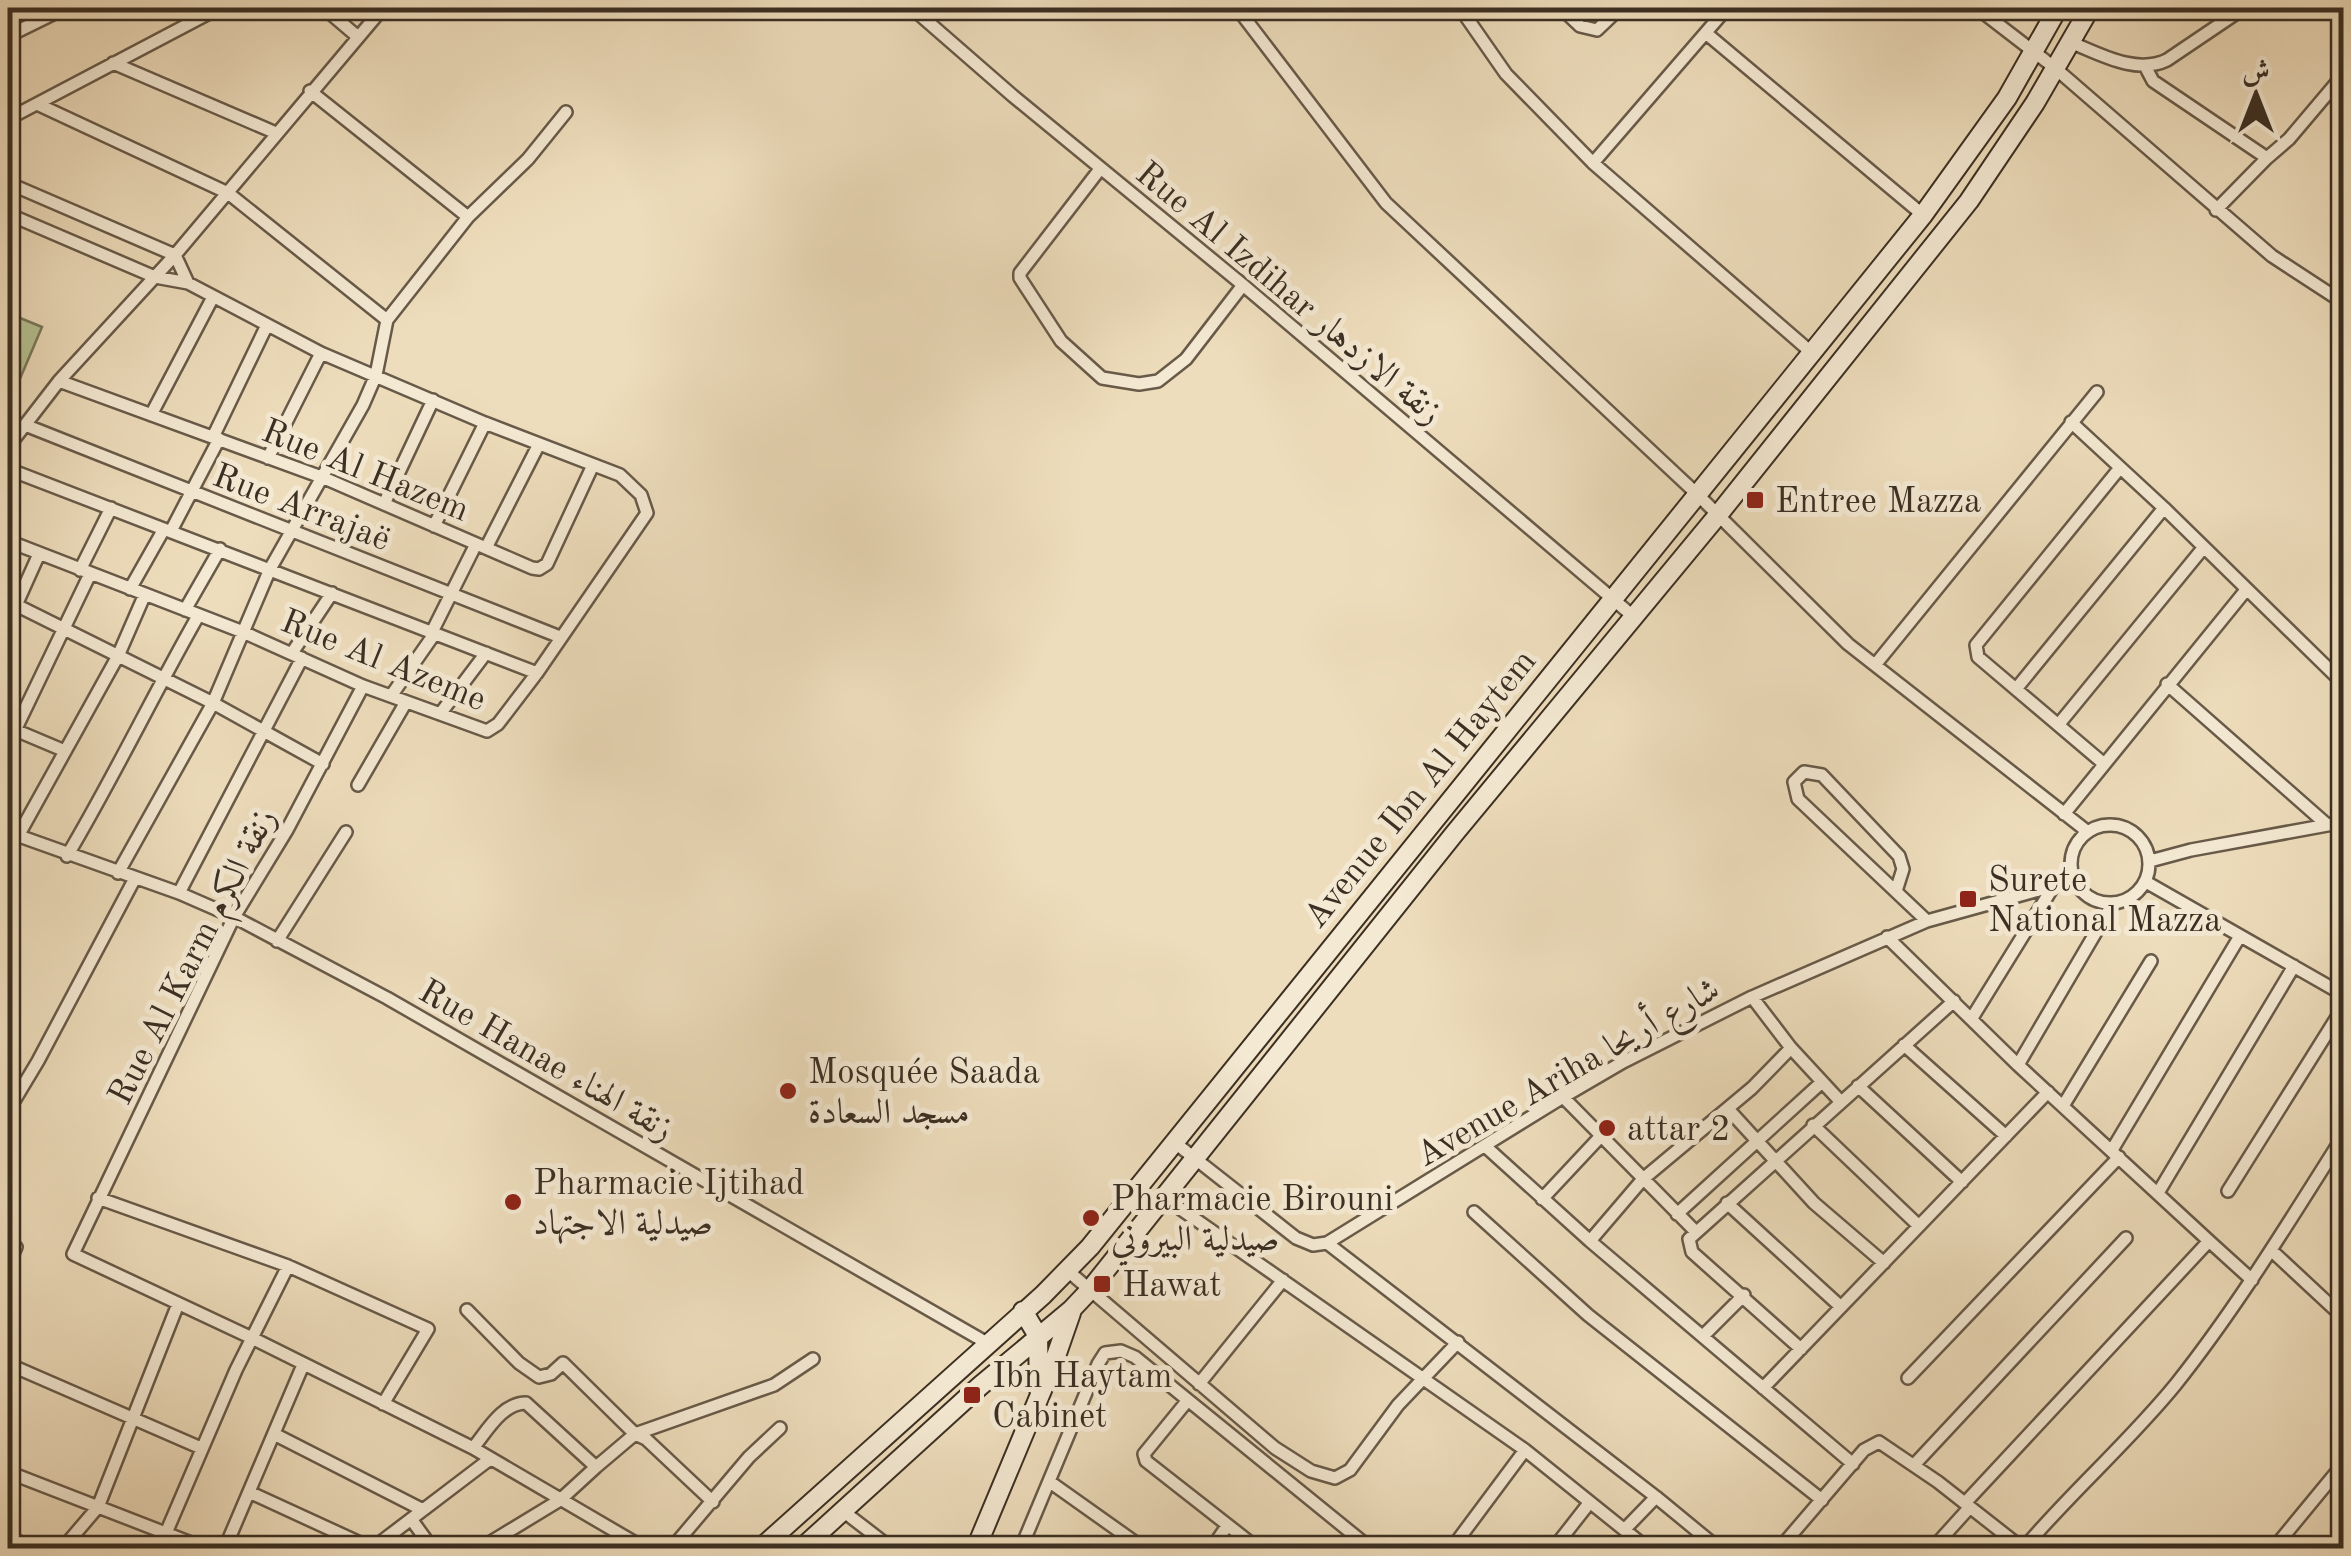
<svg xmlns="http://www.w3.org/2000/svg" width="2351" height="1556" font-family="'Old Standard TT',Amiri,serif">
<rect width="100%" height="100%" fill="#eeddbc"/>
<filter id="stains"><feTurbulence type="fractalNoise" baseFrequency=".002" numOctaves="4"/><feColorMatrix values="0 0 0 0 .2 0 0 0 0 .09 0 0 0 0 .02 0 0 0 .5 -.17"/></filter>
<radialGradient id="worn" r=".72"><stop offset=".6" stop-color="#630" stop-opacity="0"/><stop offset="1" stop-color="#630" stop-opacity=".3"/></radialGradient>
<path fill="#b6c292" stroke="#78785a" stroke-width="2.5" d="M8 313 42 327 8 407Z"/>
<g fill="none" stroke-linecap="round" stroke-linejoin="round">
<g stroke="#685a49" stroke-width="16">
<path id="street" d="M324 8 358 37
M912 8 1013 96 1243 285 1634 617
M1237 8 1386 203 1698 495 1848 644 2088 832
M1460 8 1506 74 1593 163 1812 353
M1561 8 1580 26 1597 30 1620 8
M1977 8 2055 68 2272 256 2344 303
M1707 34 1923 215
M8 36 65 8
M2070 42C2100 54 2136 75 2167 60L2244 8
M113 63 276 133
M2145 66 2153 81 2267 158 2289 139 2344 74
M310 91 468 217
M37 104 228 193 387 320
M8 119 219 8
M1593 163 1727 8
M1100 169 1020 273V278L1061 341 1102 378 1139 384 1158 381 1186 359 1243 285
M8 183 175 255 188 283
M2216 210 2267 158
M8 214 155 277 188 283 321 353 485 423 620 475 641 495 647 513 537 673 498 724 487 731 363 686 243 632 8 541
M59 381 324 478 532 568 539 569 547 564 593 465
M151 415 213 297
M2071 422 2164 508 2344 684
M25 425 560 637
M213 437 267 325
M8 447 59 381 175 255 383 8
M268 458 321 353
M8 469 537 673
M384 504 433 400
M434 526 485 423
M171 531 219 439
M486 548 539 444
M80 570 111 508
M130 589 164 529
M8 601 213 703 323 764
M185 610 220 549
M8 623 39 554
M432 632 476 544
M292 653 332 593
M1875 665 2097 392
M2167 684 2325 823
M363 686 287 830 234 917 73 1254 252 1338 473 1448 644 1548
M2016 689 2164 508
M391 696 435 633
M440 714 486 653
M2059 724 2204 547
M8 727 65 751
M8 745 90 574
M2103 763 1978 657 1976 645 2119 469
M358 785 406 702
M2064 814 2246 590
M2071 864a39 39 0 1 1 78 0a39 39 0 1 1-78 0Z
M8 832 179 893 234 917 387 998 987 1343
M18 836 118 656 145 594
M67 856C114 777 153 695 198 616
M2150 861 2191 850 2344 822
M118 873 213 703 270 569 363 405 376 375 387 320 468 217 528 159 566 112
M2146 882 2344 995
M1896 891 1903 869 1899 856 1822 775 1804 772 1794 782 1798 799 1927 921
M179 893 302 658
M1887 937 2018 1065 2209 1241
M277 941 346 832
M1752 997 1791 1048 1840 1101
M1972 1018 2053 887
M1904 1045 2006 1136
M2018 1065 2113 903
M1858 1086 1962 1182
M1563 1097 1695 1231
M2063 1106 2151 961
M1728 1109 1814 1203 1884 1263
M8 1111 38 1061 134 880
M1813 1125 1919 1226
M1174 1142 1296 1238 1313 1245 1327 1243 1563 1097 1623 1062 1752 997 1927 921 2075 880
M1485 1146 1590 1241 1853 1464
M2112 1150 2240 936
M2228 1191 2344 1006
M2158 1193 2294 966
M98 1198 288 1266 428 1329 383 1404
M1165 1198 1525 1450 1647 1548
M1542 1199 1600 1137
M1727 1203 1841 1307
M1474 1212 1588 1315 1822 1500
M1677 1214 1822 1082
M1590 1241 1643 1179 1752 1088 1791 1048
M1327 1243 1656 1497 1718 1548
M2271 1250 2344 1318
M8 1266 16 1247
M1068 1271 1275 1448 1311 1471 1335 1478 1350 1470 1398 1405 1458 1342
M467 1310 519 1363 539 1377 551 1374 563 1363 635 1434 646 1439 713 1502
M1703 1336 1744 1295
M1801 1349 1692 1252 1689 1239 1954 1001
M8 1364 201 1448
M1908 1378 2119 1157
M1199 1384 1283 1280
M1763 1388 2048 1092
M1188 1400 1144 1454 1146 1461 1257 1548
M274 1434 423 1510
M473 1448C487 1431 502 1403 526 1403L596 1467 635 1434 774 1385 813 1359
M1914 1465 2126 1238
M8 1472 204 1548
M1050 1482 1143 1548
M249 1492 371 1548
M1965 1503 2209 1241 2252 1280
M843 1511 891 1548
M411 1519 432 1548
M1625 1529 1656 1497
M166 1533 236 1370 288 1266
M8 1536 31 1548
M63 1548 98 1507 178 1304
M225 1548 303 1365
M373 1548 490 1459
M481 1548 560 1500 596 1467
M672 1548 749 1457 780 1428
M1021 1548 1098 1364 1105 1353 1121 1351 1135 1357 1370 1548
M1212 1548 1227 1526
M1452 1548 1525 1450
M1554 1548 1590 1502
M1780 1548 1864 1450 1879 1442 1938 1482 2022 1548
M1933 1548 1970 1507
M2024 1548C2072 1491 2129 1442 2176 1384 2238 1306 2290 1220 2344 1135
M2274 1548 2344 1463"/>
</g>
<g stroke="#3b2f23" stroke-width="22">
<path id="secondary" d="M1023 1311 1038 1336 1039 1389
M761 1548 1043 1295 1090 1247 1923 215 2007 98 2058 8
M802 1548 980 1386 1071 1310 1089 1291 1454 834 1718 515 1969 201 2035 103 2090 8
M976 1548 1055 1359 1071 1313"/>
</g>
<use href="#street" stroke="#f4e9d3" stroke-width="11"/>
<use href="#secondary" stroke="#f4e9d3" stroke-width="18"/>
</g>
<g fill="#8f2418" stroke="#f4e9d3" stroke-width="4">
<rect x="1745" y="490" width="20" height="20" rx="5"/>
<rect x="1958" y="889" width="20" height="20" rx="5"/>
<circle cx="788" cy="1091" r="10"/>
<circle cx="1607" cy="1128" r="10"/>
<circle cx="513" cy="1202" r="10"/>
<circle cx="1091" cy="1218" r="10"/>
<rect x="1092" y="1274" width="20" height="20" rx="5"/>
<rect x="962" y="1385" width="20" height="20" rx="5"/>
</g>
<g text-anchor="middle" stroke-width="10" stroke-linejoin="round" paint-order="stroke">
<g font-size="35" fill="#3b2f23" stroke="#f4e9d3">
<text transform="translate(1290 292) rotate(40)" y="12">Rue Al Izdihar زنقة الازدهار</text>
<text transform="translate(366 469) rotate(22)" y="12">Rue Al Hazem</text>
<text transform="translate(302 506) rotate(21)" y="12">Rue Arrajaë</text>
<text transform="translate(384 659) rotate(22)" y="12">Rue Al Azeme</text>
<text transform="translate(1419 788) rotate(-51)" y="12">Avenue Ibn Al Haytem</text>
<text transform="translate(191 956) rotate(-63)" y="12">Rue Al Karm زنقة الكرم</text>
<text transform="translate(547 1059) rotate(30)" y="12">Rue Hanae زنقة الهناء</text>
<text transform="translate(1567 1071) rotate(-30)" y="12">Avenue Ariha شارع أريحا</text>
</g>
<g font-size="35" fill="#3b2f23" stroke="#f4e9d3" text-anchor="start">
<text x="1775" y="512">Entree Mazza</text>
<text x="1988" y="891">Surete<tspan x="1988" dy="40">National Mazza</tspan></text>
<text x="808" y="1083">Mosquée Saada<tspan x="808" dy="40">مسجد السعادة</tspan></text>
<text x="1627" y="1140">attar 2</text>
<text x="533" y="1194">Pharmacie Ijtihad<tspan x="533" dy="40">صيدلية الاجتهاد</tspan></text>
<text x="1111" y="1210">Pharmacie Birouni<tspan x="1111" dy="40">صيدلية البيروني</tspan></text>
<text x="1122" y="1296">Hawat</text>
<text x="992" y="1387">Ibn Haytam<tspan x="992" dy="40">Cabinet</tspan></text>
</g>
</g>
<rect width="2351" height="1556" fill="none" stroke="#eeddbc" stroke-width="40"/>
<rect x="10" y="10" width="2331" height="1536" fill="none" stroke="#3b2f23" stroke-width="5"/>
<rect x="20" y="20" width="2311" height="1516" fill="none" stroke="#3b2f23" stroke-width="2.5"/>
<g transform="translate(2256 95)" stroke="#f4e9d3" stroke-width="8" paint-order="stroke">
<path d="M0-8L18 38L0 25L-18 38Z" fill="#3b2f23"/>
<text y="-15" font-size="28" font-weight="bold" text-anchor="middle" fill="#3b2f23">ش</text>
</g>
<rect width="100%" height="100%" filter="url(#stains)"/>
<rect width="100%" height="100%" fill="url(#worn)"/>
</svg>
